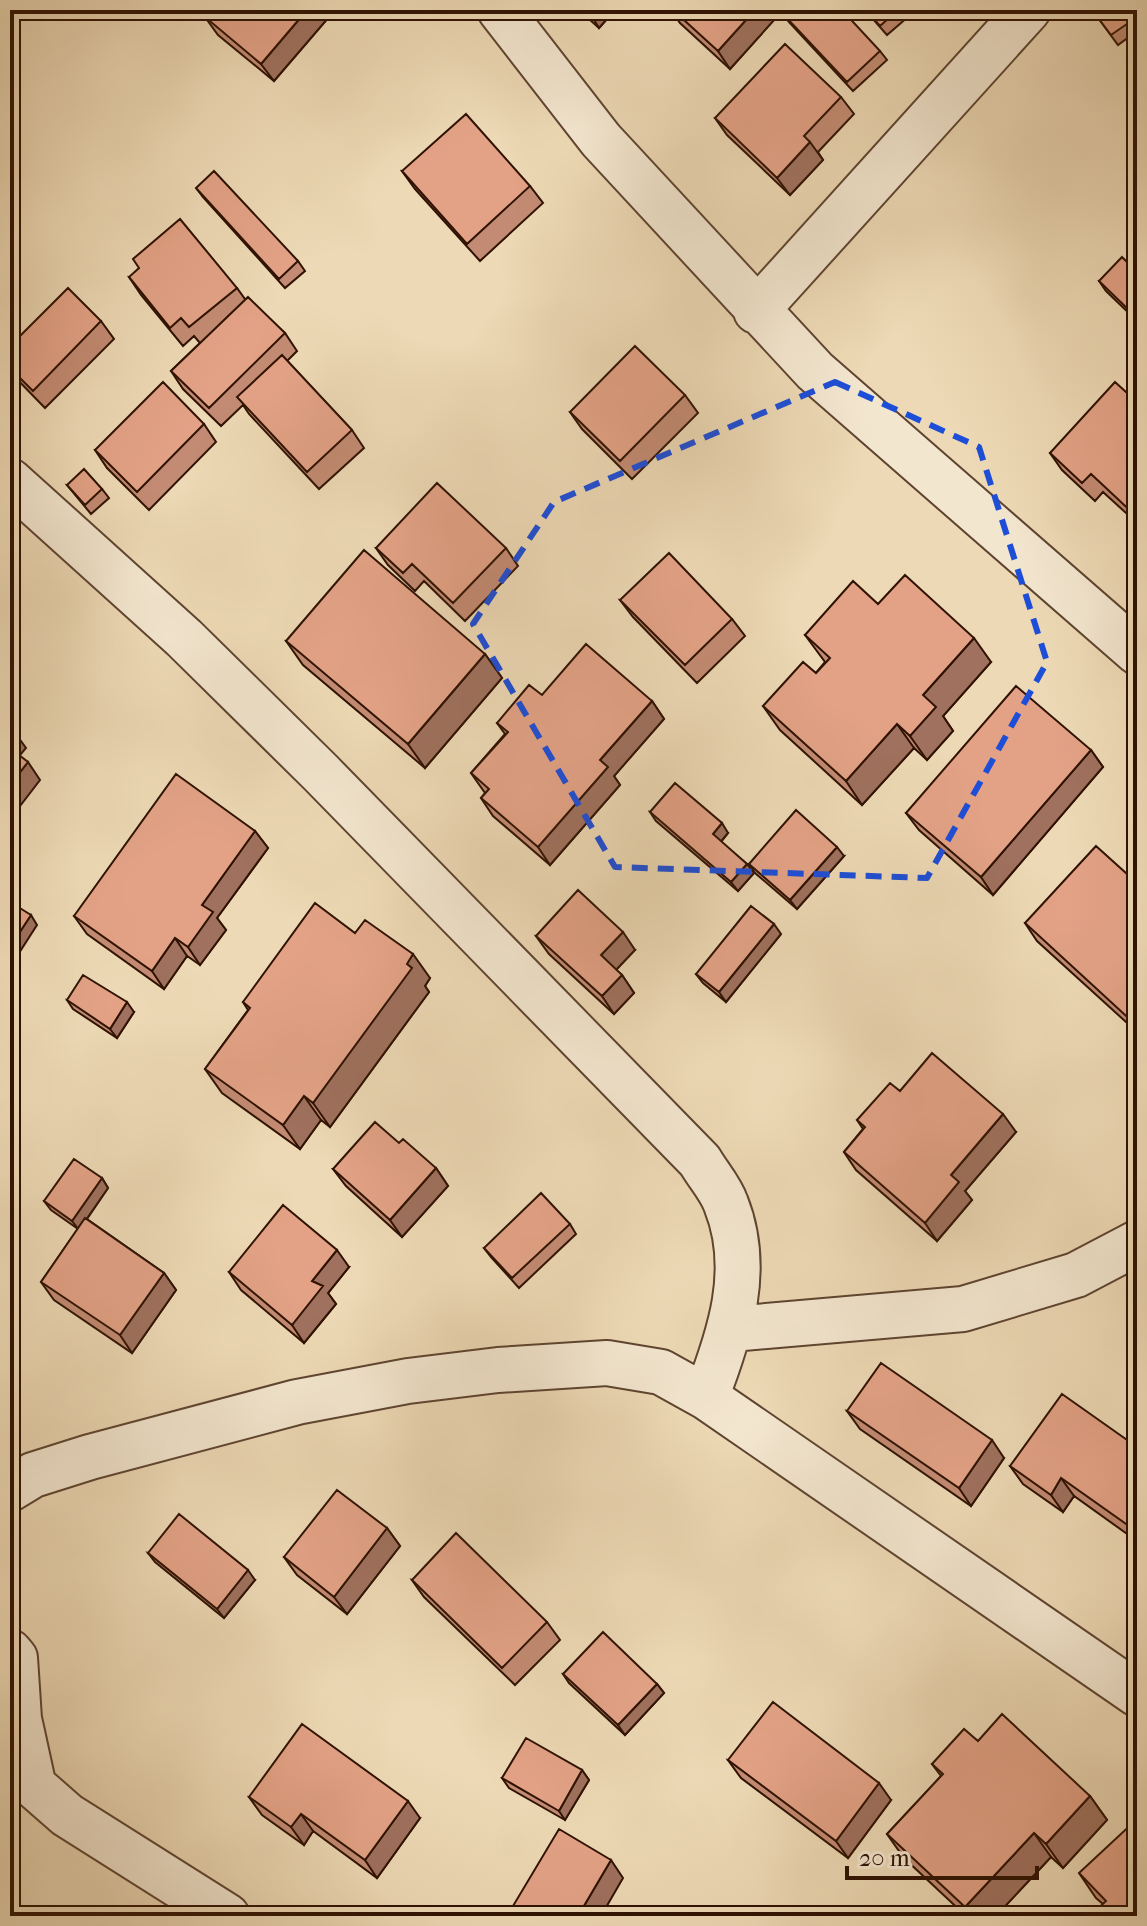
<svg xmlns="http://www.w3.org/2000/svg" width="1147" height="1926" font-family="'IM FELL French Canon',serif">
<rect width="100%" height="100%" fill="#edd9b5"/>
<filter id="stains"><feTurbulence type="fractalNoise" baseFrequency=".0025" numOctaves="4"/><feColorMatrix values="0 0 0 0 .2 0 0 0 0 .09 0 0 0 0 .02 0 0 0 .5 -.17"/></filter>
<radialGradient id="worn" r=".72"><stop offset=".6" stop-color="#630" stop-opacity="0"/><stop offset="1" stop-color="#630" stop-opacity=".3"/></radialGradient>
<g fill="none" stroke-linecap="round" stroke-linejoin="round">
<g stroke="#5e4430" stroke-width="48">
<path id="minor" d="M500 10 601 140 815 371 1137 652
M756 311 1028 10
M10 481 184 638 320 772 700 1161C708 1175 721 1189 726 1204 752 1269 730 1335 706 1397
M732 1329 963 1309 1076 1275 1137 1243
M10 1489 33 1475 90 1457 297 1402 408 1381 498 1370 607 1363 661 1372 706 1397 1137 1694
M10 1652 15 1658 19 1719 33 1783
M10 1765 67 1815 227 1916"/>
</g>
<use href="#minor" stroke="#f3e6cf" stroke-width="44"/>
</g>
<path fill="#c38b73" stroke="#2f1203" stroke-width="2" d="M211 10H335L274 81 218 35 205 17Z
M579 10H615L599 28Z
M671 10H783L730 69 680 23Z
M865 10H916L887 35Z
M1093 11 1137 16V31L1118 45Z
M782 13 880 51 887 60 853 91 789 22Z
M841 97 854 114 818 152 823 160 790 195 727 135 715 118Z
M402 171 530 186 543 203 480 261 415 189Z
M196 188 298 261 305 271 285 288 203 197Z
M1137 272V321L1106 291 1099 281Z
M129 277 237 288 245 299 285 333 297 351 287 361 352 430 364 448 319 489 249 414 243 405 221 426 183 389 171 371 200 343 194 336 183 346 141 295Z
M101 321 114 339 45 408 10 372V346Z
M685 395 698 413 632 479 582 429 570 412Z
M1137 402V523L1103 492 1095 501 1062 470 1050 453Z
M204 424 216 442 149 510 107 468 95 450Z
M67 485 102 489 109 498 91 514Z
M376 548H506L518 566 465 621 424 581 415 591 388 565Z
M620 600 732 619 745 636 697 683 633 617Z
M878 604 991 662 943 716 953 731 927 760 914 748 862 805 780 730 763 706 816 673 825 662 805 635Z
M286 641 485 654 502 678 425 768 303 665Z
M542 695 652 701 664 719 614 776 620 785 550 865 493 816 481 798 485 793 471 773 505 734 497 723Z
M1091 750 1103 767 993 895 919 830 906 813Z
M650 812 728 833 721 842 747 864 754 873 738 891 656 821Z
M255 831 268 848 217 918 226 930 200 965 187 956 164 989 87 934 74 916Z
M844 856 797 909 755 873 749 864Z
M1137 883V1032L1037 941 1025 923Z
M355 933 430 978 425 986 429 992 330 1127 321 1120 300 1149 222 1093 205 1069 248 1010 243 1002Z
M781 934 726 1002 703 983 696 974Z
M536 936 635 950 616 970 622 975 634 993 614 1014 549 954Z
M67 1000 134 1012 117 1038 73 1009Z
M900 1091 1016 1132 965 1191 972 1200 937 1241 856 1170 844 1152 863 1129 857 1120Z
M436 1168 448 1186 402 1237 346 1186 333 1169Z
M102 1178 108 1188 87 1219 164 1273 176 1290 132 1353 54 1300 41 1282 78 1229 51 1210 44 1201Z
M570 1224 576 1234 519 1288 491 1257 484 1248Z
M349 1267 328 1293 336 1304 304 1343 241 1290 229 1272Z
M847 1411 1004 1458 971 1506 860 1429Z
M1137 1447V1541L1074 1496 1063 1512 1023 1484 1010 1466Z
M387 1528 400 1546 347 1614 297 1575 284 1557Z
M148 1553 255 1580 224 1618 155 1562Z
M412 1580 547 1622 560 1640 515 1685 424 1597Z
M563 1674 657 1684 664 1693 625 1735 569 1683Z
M978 1741 1090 1796 1107 1820 1063 1868 1051 1857 996 1916H966L904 1858 887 1834 941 1776 932 1764Z
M728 1760 891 1800 848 1858 741 1778Z
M582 1770 589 1780 565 1820 509 1788 502 1778Z
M249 1797 420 1818 377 1878 313 1831 304 1845 262 1815Z
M1079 1873 1137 1916 1103 1904 1096 1898Z"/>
<path fill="#9f715e" stroke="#2f1203" stroke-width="2" d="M307 10H335L274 81 261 64Z
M600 10H615L599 28 593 18Z
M755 10H783L730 69 718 51Z
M810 142 823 160 790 195 777 178Z
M974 638 991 662 943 716 953 731 927 760 910 736 923 695Z
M485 654 502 678 425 768 408 744Z
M652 701 664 719 614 776 620 785 550 865 538 847 600 760Z
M897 724 914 748 862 805 846 781Z
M13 730 26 748 16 760 10 752V734Z
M1091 750 1103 767 993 895 981 877Z
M28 762 40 780 10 819V785Z
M722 823 728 833 719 844 713 834Z
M255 831 268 848 217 918 226 930 200 965 188 947 202 905Z
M837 847 844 856 797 909 790 900Z
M747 864 754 873 738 891 731 882Z
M31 915 37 925 10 967V947Z
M774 924 781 934 726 1002 719 992Z
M623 932 635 950 613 973 601 955Z
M175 938 187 956 164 989 152 971Z
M413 954 430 978 425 986 429 992 330 1127 313 1103Z
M622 975 634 993 614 1014 602 996Z
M127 1002 134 1012 117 1038 110 1029Z
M304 1096 321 1120 300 1149 283 1125Z
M1003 1114 1016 1132 965 1191 972 1200 937 1241 925 1223 951 1175Z
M436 1168 448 1186 402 1237 390 1220Z
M102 1178 108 1188 79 1230 72 1221Z
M337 1250 349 1267 328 1293 336 1304 304 1343 292 1325 312 1281Z
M164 1273 176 1290 132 1353 120 1335Z
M992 1440 1004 1458 971 1506 959 1488Z
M1061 1478 1074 1496 1063 1512 1051 1495Z
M1137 1514V1538L1129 1526Z
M387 1528 400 1546 347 1614 334 1597Z
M248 1570 255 1580 224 1618 217 1609Z
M657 1684 664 1693 625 1735 618 1725Z
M582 1770 589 1780 565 1820 559 1811Z
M879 1783 891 1800 848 1858 836 1841Z
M1090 1796 1107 1820 1063 1868 1046 1844Z
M408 1801 420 1818 377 1878 365 1860Z
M301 1814 313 1831 304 1845 291 1827Z
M1034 1833 1051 1857 996 1916H972L965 1907Z
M611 1860 623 1878 601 1916H578Z"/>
<path fill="#e3a286" stroke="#2f1203" stroke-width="2" d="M211 10H307L261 64 205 17Z
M583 10H600L593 18Z
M673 10H755L718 51Z
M785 10H842L880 51 847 82 782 13Z
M866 10H898L880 26Z
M1094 10H1133L1137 17 1111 35 1093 11Z
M785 44 841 97 804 136 810 142 777 178 715 118Z
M466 114 530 186 467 244 402 171Z
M214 171 298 261 279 279 196 188Z
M180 219 237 288 189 327 181 318 170 328 129 277 139 268 133 259Z
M1122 257 1137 272V318L1099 281Z
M68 288 101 321 33 391 10 368V346Z
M248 297 285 333 209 408 171 371Z
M635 346 685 395 620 461 570 412Z
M282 355 352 430 307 472 237 397Z
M163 382 204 424 137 492 95 450Z
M1115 382 1137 402V413L1134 416 1137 419V517L1091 474 1082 483 1050 453Z
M84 469 102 489 85 505 67 485Z
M437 483 506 548 453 603 412 564 403 573 376 548Z
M364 550 485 654 408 744 286 641Z
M669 553 732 619 685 665 620 600Z
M905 575 974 638 923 695 936 707 910 736 897 724 846 781 763 706 803 662 816 673 830 658 805 635 853 581 878 604Z
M586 644 652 701 600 760 608 767 538 847 481 798 489 789 471 773 508 732 497 723 529 685 542 695Z
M1016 686 1091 750 981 877 906 813Z
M10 748 28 762 10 785Z
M176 774 255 831 202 905 213 912 188 947 175 938 152 971 74 916Z
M675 783 722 823 713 834 747 864 731 882 650 812Z
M796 810 837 847 790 900 749 864Z
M1096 846 1137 883 1136 1025 1025 923Z
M578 890 623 932 601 955 622 975 602 996 536 936Z
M10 902 31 915 10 947Z
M315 903 355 933 365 920 413 954 407 964 412 968 313 1103 304 1096 283 1125 205 1069 250 1008 243 1002Z
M751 906 774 924 719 992 696 974Z
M83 975 127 1002 110 1029 67 1000Z
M932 1053 1003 1114 951 1175 959 1182 925 1223 844 1152 865 1127 857 1120 890 1083 900 1091Z
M375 1122 399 1143 403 1139 436 1168 390 1220 333 1169Z
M74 1159 102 1178 72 1221 44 1201Z
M541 1193 570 1224 512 1278 484 1248Z
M283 1205 337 1250 312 1281 323 1286 292 1325 229 1272Z
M85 1218 164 1273 120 1335 41 1282Z
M881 1363 992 1440 959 1488 847 1411Z
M1062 1394 1137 1447V1514L1129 1526 1061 1478 1051 1495 1010 1466Z
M337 1490 387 1528 334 1597 284 1557Z
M179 1514 248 1570 217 1609 148 1553Z
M456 1533 547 1622 502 1668 412 1580Z
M603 1632 657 1684 618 1725 563 1674Z
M773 1702 879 1783 836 1841 728 1760Z
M1002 1714 1090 1796 1046 1844 1034 1833 965 1907 887 1834 943 1774 932 1764 964 1729 978 1741Z
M302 1724 408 1801 365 1860 301 1814 291 1827 249 1797Z
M526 1738 582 1770 559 1811 502 1778Z
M1137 1819V1916H1090L1106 1901 1079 1873Z
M559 1829 611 1860 578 1916H507Z"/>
<path fill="none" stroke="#1d4ed8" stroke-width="6" stroke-dasharray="16 10" stroke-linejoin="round" d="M835 382 979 447 1047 662 927 878 615 867 473 624 554 502Z"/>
<rect width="1147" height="1926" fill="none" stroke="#edd9b5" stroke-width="40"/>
<rect x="12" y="12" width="1123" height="1902" fill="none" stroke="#2f1203" stroke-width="4"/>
<rect x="20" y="20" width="1107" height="1886" fill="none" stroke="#2f1203" stroke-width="2"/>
<path d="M847 1866v12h190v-12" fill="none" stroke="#2f1203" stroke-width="4"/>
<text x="859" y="1866" font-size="24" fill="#2f1203" stroke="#f3e6cf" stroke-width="6" paint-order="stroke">20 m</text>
<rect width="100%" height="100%" filter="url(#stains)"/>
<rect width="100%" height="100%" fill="url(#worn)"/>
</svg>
